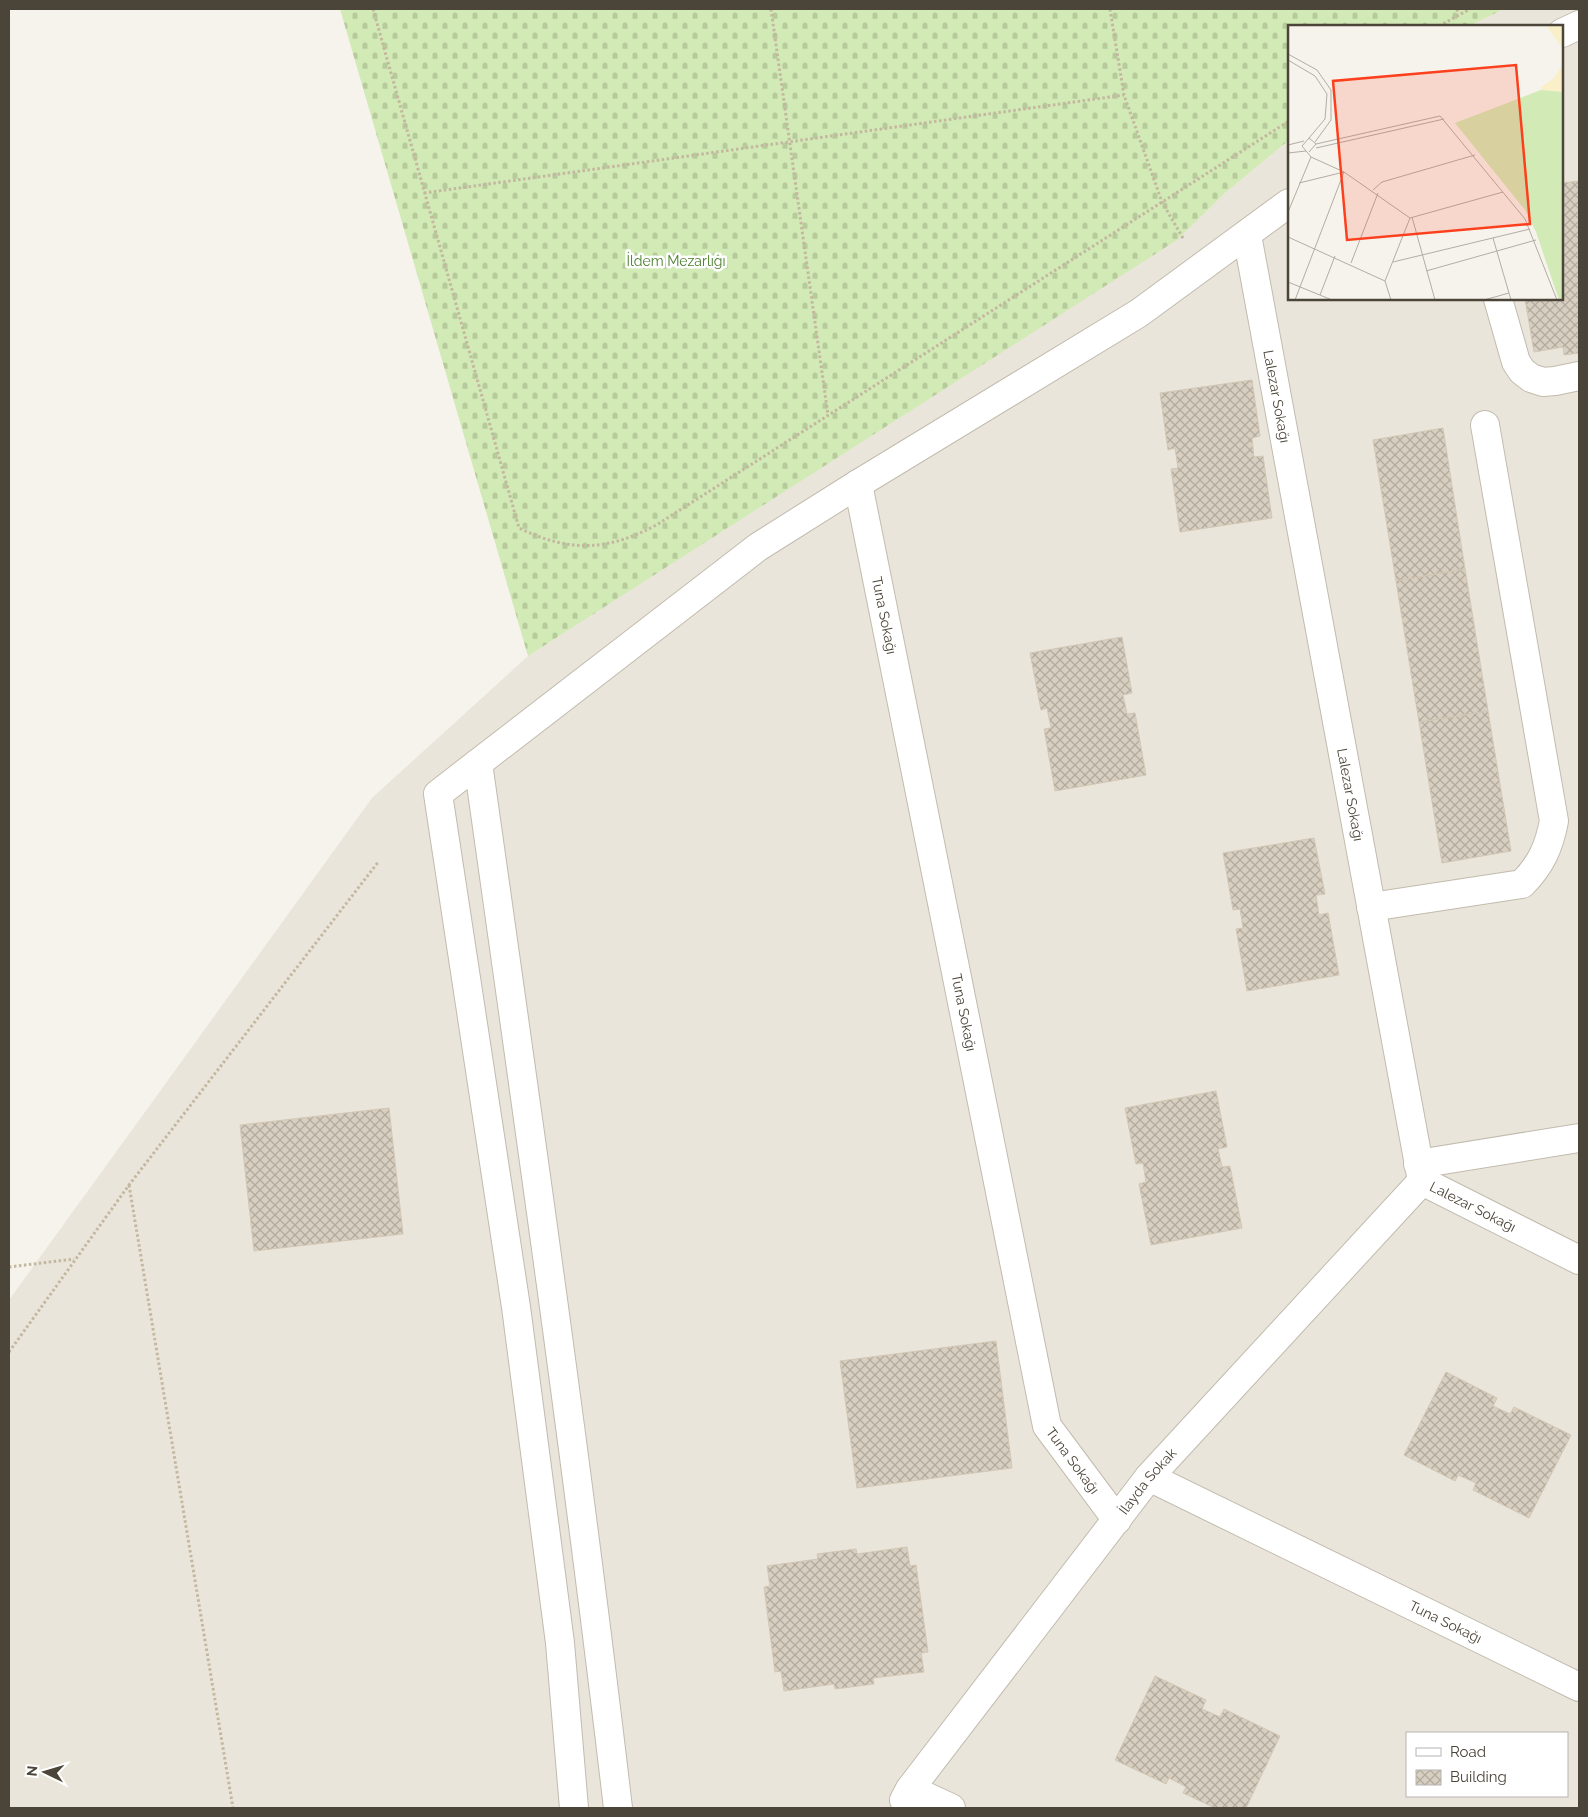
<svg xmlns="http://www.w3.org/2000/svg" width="1588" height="1817" font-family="Raleway,sans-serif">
<defs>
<pattern id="cemetery-stones" width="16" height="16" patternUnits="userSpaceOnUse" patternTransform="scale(1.25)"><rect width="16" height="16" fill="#d2eab5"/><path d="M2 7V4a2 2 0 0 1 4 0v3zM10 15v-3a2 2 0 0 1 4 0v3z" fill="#b6ca9c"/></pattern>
<pattern id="building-cross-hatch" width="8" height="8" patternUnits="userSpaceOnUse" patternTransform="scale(1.25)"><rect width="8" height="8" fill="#d8cfc1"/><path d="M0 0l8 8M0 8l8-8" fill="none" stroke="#b1aa9e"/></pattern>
</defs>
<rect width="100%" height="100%" fill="#f6f3ec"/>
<path fill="#eae5da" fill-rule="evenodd" d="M1504 9H1579V1808H9V1300L372 798 528 656 1176 240 1225 193 1289 140V299H1562V26H1469ZM1407 1733H1567V1796H1407Z"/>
<path fill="url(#cemetery-stones)" d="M340 9H1504L1469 26H1289V140L1225 193 1177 240 528 656Z"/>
<path fill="url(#building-cross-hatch)" stroke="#d3c7b4" d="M1579 181V353L1564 355 1563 347 1534 352 1525 299H1562V183Z
M1252 380 1260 436 1252 438 1254 457 1263 456 1272 518 1180 532 1171 469 1178 468 1175 448 1168 450 1160 393Z
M1443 428 1465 569 1396 581 1373 440Z
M1465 569 1488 711 1419 722 1396 581Z
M1122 637 1132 693 1123 695 1127 714 1135 713 1146 775 1055 791 1044 729 1051 728 1047 708 1041 710 1030 653Z
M1488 711 1511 851 1442 863 1419 722Z
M1314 838 1325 894 1316 895 1319 915 1328 913 1339 975 1247 991 1236 929 1243 928 1240 909 1233 910 1223 853Z
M1216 1091 1227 1147 1218 1149 1222 1167 1230 1166 1242 1228 1151 1245 1139 1184 1146 1182 1143 1163 1136 1164 1125 1108Z
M389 1108 403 1234 254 1251 240 1125Z
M996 1341 1012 1468 857 1488 840 1361Z
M1446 1372 1497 1398 1493 1406 1510 1414 1514 1407 1571 1435 1529 1518 1473 1490 1476 1483 1458 1475 1455 1481 1404 1455Z
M907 1547 910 1566 916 1565 928 1652 921 1653 924 1672 873 1678 874 1684 835 1689 834 1684 784 1691 781 1671 775 1672 764 1587 770 1586 767 1566 818 1559 817 1554 856 1549 857 1554Z
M1155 1676 1206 1700 1202 1709 1220 1717 1224 1709 1280 1736 1246 1808H1215L1183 1793 1186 1787 1169 1778 1166 1784 1115 1760Z"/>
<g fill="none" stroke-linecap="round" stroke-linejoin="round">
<g stroke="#c2bbae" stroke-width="30">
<g id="minor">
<path d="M1562 33 1579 25"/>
<path id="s1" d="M1247 235 1422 1181 1579 1260"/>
<path d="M1498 299 1516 362 1522 371 1531 378 1543 382 1555 381 1579 376"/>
<path id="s2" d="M858 484 1047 1426 1117 1520"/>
<path d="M478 763C527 1111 577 1459 618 1808"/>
<path d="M1371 907 1522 884C1541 865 1549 847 1554 821L1485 425"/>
<path d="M1418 1164 1579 1138"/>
<path id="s3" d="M1149 1477 1579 1687"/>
<path d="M904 1800 910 1789 951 1808"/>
<path d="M574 1808 560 1643 516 1307 438 794 758 547 858 484 1139 313 1289 203"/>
<path id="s4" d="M913 1808 910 1789 1149 1477 1422 1181"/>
</g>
</g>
<path stroke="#c4b79f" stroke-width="3" stroke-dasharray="2.5 2.5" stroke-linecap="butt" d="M373 9 519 528C570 553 609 551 658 524L1289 121
M771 9 828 415
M1110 9 1124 95 1162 202 1184 240
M1457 9 1458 14
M1439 26 1470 9
M424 193 1124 95
M129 1185 233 1808
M9 1267 74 1259
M9 1352 129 1185 379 861"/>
<use href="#minor" stroke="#fff" stroke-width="28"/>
</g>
<g text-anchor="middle" stroke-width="5" stroke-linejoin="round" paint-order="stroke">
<g font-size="14" fill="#4a7f2a" stroke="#fff">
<text x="676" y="266">İldem Mezarlığı</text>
</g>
<g font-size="14" fill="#4b4439" stroke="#fff">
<text dy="5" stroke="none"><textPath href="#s1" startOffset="164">Lalezar Sokağı</textPath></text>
<text dy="5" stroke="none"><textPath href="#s2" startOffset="134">Tuna Sokağı</textPath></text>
<text dy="5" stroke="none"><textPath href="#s1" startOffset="569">Lalezar Sokağı</textPath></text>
<text dy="5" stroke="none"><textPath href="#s2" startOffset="539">Tuna Sokağı</textPath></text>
<text dy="5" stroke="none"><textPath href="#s1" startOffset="1019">Lalezar Sokağı</textPath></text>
<text dy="5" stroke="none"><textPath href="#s2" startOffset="1004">Tuna Sokağı</textPath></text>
<text dy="5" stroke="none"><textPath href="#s4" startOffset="408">İlayda Sokak</textPath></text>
<text dy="5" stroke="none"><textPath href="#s3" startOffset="330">Tuna Sokağı</textPath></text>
</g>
</g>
<g transform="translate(1288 25)">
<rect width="275" height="275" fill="#f6f3ec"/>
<path d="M258 0H275V24L267 13ZM275 39V67L253 65 252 63 266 53Z" fill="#f9efc9"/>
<path d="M253 65 275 67V275H271L248 207 237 185 167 98Z" fill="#d2eab5"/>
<path fill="none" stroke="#b2ada4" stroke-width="1" d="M0 29 29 45 43 65V95L27 117M0 35 27 51 39 69 37 94 21 113M28 119 152 91 237 194 269 275M0 120 16 116M28 123 156 94M0 128 18 126M11 158 56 147 122 193M85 165 94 157 187 130M0 187 23 132 14 121 21 113 28 119 21 127M124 192 147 275M0 212 97 256 103 275M205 213 223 275M105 237 242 204M63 238 90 168M138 246 248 215M97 256 122 193 215 167M0 257 44 275M32 270 47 231M7 275 56 147 23 132M196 275 221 268"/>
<path fill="#fc3f1d" fill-opacity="0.15" stroke="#fc3f1d" stroke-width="2.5" d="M228 40 242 199 59 215 45 56Z"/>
<rect width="275" height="275" fill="none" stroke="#4b4439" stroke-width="2.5"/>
</g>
<rect width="1588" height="1817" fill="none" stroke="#4b4439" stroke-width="20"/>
<rect x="1406" y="1732" width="162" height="65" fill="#ffffff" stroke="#b7b4b0"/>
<rect x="1416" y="1748" width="25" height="8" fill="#ffffff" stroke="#b7b4b0"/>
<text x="1450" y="1757" font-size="15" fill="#4b4439">Road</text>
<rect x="1416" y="1770" width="25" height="15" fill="url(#building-cross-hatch)" stroke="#b7b4b0"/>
<text x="1450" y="1782" font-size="15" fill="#4b4439">Building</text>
<g transform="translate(45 1772) rotate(275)" stroke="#ffffff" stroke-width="4" paint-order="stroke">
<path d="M0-4L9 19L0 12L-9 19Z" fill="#4b4439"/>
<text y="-8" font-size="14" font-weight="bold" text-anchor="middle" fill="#4b4439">N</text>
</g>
</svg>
